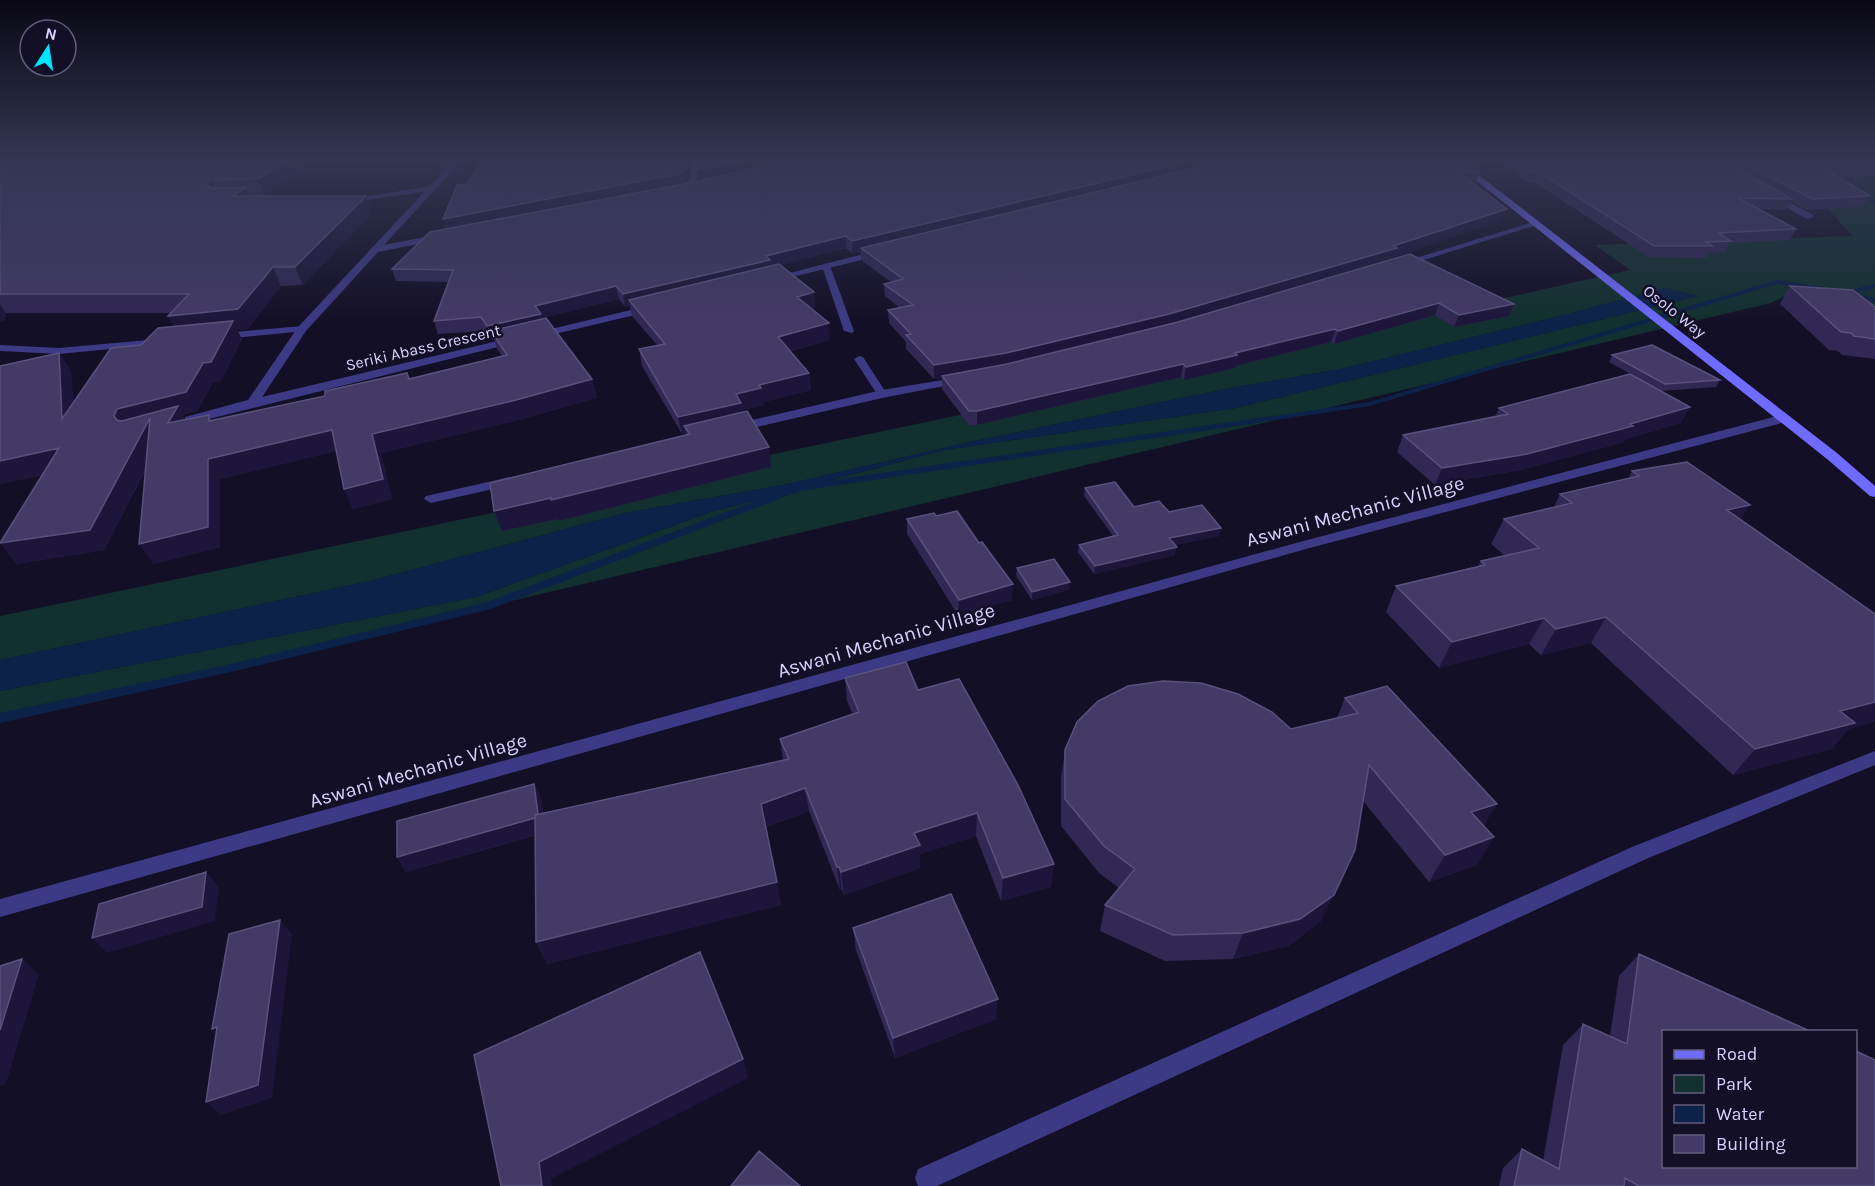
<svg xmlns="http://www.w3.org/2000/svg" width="1875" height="1186" font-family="Karla,sans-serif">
<rect width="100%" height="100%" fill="#130f26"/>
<path fill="#12302f" d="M1801 158H1875V305L1785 296 1771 303 0 722V691L476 597 711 512 944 450 1236 408 1698 296 1665 288 1568 314 1341 369 1220 390 970 442 788 484 625 513 370 581 0 660V616L1289 346 1630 270 1595 245 1853 236 1825 206Z"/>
<path fill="#0c2248" d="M1665 288 1699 296 1236 408 944 450 711 512 476 597 0 691V660L370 581 625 513 788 484 970 442 1220 390 1341 369 1568 314Z"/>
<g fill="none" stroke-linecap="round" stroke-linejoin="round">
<path fill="#0c2248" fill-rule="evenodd" d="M1863 158H1869L1849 174 1875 200V205L1843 174Z
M1777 280 1822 287 1826 289 1822 291 1777 284 1370 406 800 491 491 609 231 672 0 723V713L231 664 484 603 798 485 1369 402Z
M1875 284V288L1854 293 1875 298V302L1845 294 1847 291Z"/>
<path fill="#3d3a85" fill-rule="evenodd" d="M432 186 436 188 435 190 359 201 348 202 344 200Z
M826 263 830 266 854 331 852 333 844 331 822 266Z
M302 326 307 329 305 331 223 339 218 336 223 333Z
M159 339 162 340V344L59 354 0 351V345L59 348Z
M859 356 863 357 887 394 886 396H878L877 394 854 359Z"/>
<path fill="#3d3a85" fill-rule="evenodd" d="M456 158H464L384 245 440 234 443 235V239L378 252 306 331 262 397 514 337 518 338V342L189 424 185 423V417L248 400 298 327Z
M695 158H703L694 189 690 192 686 189Z
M1771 192 1813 215 1814 217 1807 219 1768 197 1767 195Z
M1533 222 1540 224 1401 267 1393 265Z
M879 250 884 253 882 255 771 282 766 279Z
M652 305 657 308 656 310 538 338 533 335 534 333Z
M961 377 967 380 965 382 882 398 735 432 729 428 735 424 882 390Z
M1785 414 1791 418 1789 421 1306 549 0 917V899L1296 543Z
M510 477 515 478 517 481 515 484 431 503 424 499 426 496Z
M1875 751V765L1646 859 937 1186H918L915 1178 918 1169 1632 847Z"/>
<path fill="#6f6bff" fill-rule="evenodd" d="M1448 158H1457L1837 453 1875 486V497L1870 496 1827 459Z"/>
</g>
<path fill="#312854" d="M0 158H320L265 196 372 213 303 285 281 286 248 329 237 330 242 339 221 381 213 382 197 411 182 415 185 420 209 415 212 421 409 379 502 356 497 349 494 339 491 340 485 331 438 334 434 321 449 282 396 281 392 269 446 228 443 219 685 183 1480 172 1476 183H1473L1502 220 1394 257V259L1514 304 1509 316 1454 327 1435 315 1334 344 1331 342 1235 366V368L1184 380 1181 377 977 425H969L942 389V378L934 379 906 349V342L889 323 888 310 900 308 885 296 884 284 891 282 861 260V251L852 253 846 248 780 265 815 308 812 309 830 340 790 351 809 373 811 390 763 402 764 405 742 410 771 467 558 521 557 519 502 531 494 511 686 435V433L682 434 642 366 639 349 657 345 632 316 630 306 625 307 619 299 542 318 592 379 597 398 522 419 381 453 392 499 353 509 344 489 336 451 220 479V547L153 564 146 469 104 550 16 564 42 475 0 484V366L59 353 71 371 73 403 141 345 174 326 170 313H6L4 321H0Z
M1494 158H1867L1875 162V173L1874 174 1836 175 1870 196 1863 206 1806 210 1790 201 1786 210 1759 209 1796 229 1790 240 1730 243 1725 252 1709 253 1706 258 1649 257 1535 183H1528Z
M1790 286 1875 307V359L1842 355 1838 351 1829 350 1780 304Z
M1612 355 1720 380 1716 387 1661 391 1609 362Z
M1499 408 1681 423 1626 439 1624 442 1520 470 1435 485 1397 452 1403 435 1495 417Z
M1632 471 1750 505 1740 519 1849 729 1831 749 1733 775 1591 643 1541 655 1529 644 1439 668 1386 612 1396 586 1478 566 1481 561 1505 556 1491 544 1504 519 1554 507 1560 494 1628 479Z
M1085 488 1134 507 1169 512 1219 536 1174 545 1175 555 1094 574 1078 552 1079 545 1113 536 1084 496Z
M936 516 979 543 1012 600 958 615 907 534V519Z
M1017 568 1069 590 1032 600 1016 576Z
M845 678 918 690 1054 864 1051 887 1001 901 976 836 920 854V868L844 895 842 890H840L809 811 766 827 781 905 547 964 536 942V835L406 872 397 857 534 784 541 799 543 813 783 760 780 739 853 715 847 701Z
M1345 698 1497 804 1483 826 1477 865 1429 882 1363 801 1321 921 1288 946 1233 959 1165 961 1100 931 1105 905 1119 888 1099 873 1061 826V778L1065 750 1291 729 1337 718Z
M853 928 996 1019 895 1058 856 950Z
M1639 954 1875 1186H1499L1503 1168 1522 1149 1543 1161 1563 1045 1583 1024 1610 1036 1619 976Z"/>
<path fill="#1d163a" d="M290 158H320L265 196 258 179Z
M689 158H694L685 184 447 231 443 219Z
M761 158H818L699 181 697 170Z
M1204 158H1247L861 248V251L852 253V241Z
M212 180 220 197 206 185 207 182Z
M245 188 253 205 233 196Z
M366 196 372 213 303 285 295 267Z
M1507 209 1502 220 1394 257 1393 261 1166 327 1006 367 942 376V378L934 379V365L1393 246Z
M846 236V248L771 268 629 300 630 306 625 307 623 294Z
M273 267 281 286 248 329 237 330 242 339 221 381 213 382 197 411 182 415 189 426 153 423 162 437 104 550 16 564 0 543 126 435 114 416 117 409 178 335 168 316Z
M616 286 619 299 491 331 494 339 491 340 487 326 535 306Z
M814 292 815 308 799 313 797 297Z
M1439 303 1435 315 1334 344 1338 331Z
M0 304 6 313 4 321H0Z
M1514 304 1509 316 1454 327 1459 315Z
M829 323 830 340 780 353 778 337Z
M1335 329 1331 342 1235 366V368L1184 380 1186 367 1235 353Z
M59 353 71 371 75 438 62 419Z
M1183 364 1181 377 977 425V411Z
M809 373 811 390 763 402 764 405 742 410 743 420 684 426 686 433 682 434 678 417 759 385Z
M592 379 597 398 522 419 381 453 392 499 353 509 344 489 372 434Z
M1690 407 1681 423 1626 439 1624 442 1520 470 1435 485 1442 468 1630 424Z
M332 430 341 450 220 479V547L153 564 139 544 208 459Z
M769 447 771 467 558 521 557 519 502 531 494 511Z
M59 448 73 468 0 484V461Z
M1750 505 1733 531 1727 510Z
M1221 528 1219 536 1167 546 1169 538Z
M1177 547 1175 555 1094 574 1095 566Z
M1070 582 1069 590 1032 600V592Z
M1013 584 1012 600 958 615 959 600Z
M1606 617 1591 643 1541 655 1556 629Z
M1544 618 1529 644 1439 668 1452 642Z
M1875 702V722L1849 729 1831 749 1733 775 1755 749 1840 711Z
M534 784 541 799 545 832 406 872 397 857Z
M805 788 809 811 765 827 761 804Z
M1497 804 1480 831 1471 812Z
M977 813 976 836 920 854V868L844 895 841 872 914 833Z
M1494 837 1477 865 1429 882 1445 855Z
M1054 864 1051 887 1001 901 1003 878Z
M837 867H839L842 890H840Z
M206 872 219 887 215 921 107 953 92 938Z
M777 882 781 905 547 964 536 942Z
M1334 895 1321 921 1288 946 1233 959 1243 933Z
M280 920 292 934 272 1098 221 1115 206 1102Z
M22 959 39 974 6 1084 0 1086V1030Z
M998 999 996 1019 895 1058 893 1038Z
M743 1059 748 1078 551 1179 552 1186H542L539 1162Z"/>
<path fill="#433a66" stroke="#5a527e" stroke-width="1.5" d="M88 158H290L258 179 212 180 207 182 206 185 212 188H245L233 196H366L295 267H273L238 309 168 316 189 294H0V165L218 167 225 162 218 158Z
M484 158H689L683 173 443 219 457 185 467 184Z
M701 158H761L697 170Z
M804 158H1204L852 241 846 236 766 256 770 260 623 294 616 286 535 306 541 314 487 326 481 317 434 321 453 270 392 269 430 232 689 183Z
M1237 158H1462L1480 172H1458L1507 209 1393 246 1397 248 1169 314 1006 353 934 365 906 335 911 334 888 310 913 305 884 284 903 279 861 248Z
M1511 158H1717L1792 199 1738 198 1796 229 1719 233 1731 241 1706 242 1712 246H1654L1539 172 1532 173Z
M1735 158H1867L1875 162V164L1820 166 1870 196 1812 199Z
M1410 254 1514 304 1459 315 1439 303 1338 331 1335 329 1235 353 1237 355 1186 367 1183 364 977 411H969L942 376 1007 364 1178 322Z
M779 264 814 292 797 297 829 323 778 337 809 373 759 385 761 388 736 394 741 403 678 417 639 349 665 344 629 300Z
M1790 286 1853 290 1875 307V339L1854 336 1851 333 1841 332Z
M546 318 592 379 516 400 372 434 383 479 344 489 332 430 208 459V527L139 544 150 418 90 530 0 543 59 448 0 461V366L59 353 62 419 111 348 141 345 158 328 233 321 211 362 203 363 186 392 117 409 114 416 117 420 122 421 178 406 168 423 209 415V421L325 396V391L407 373 409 379 507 355 491 331Z
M1652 345 1720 380 1665 384 1612 355Z
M1630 374 1690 407 1630 424 1633 426 1527 454 1442 468 1403 435 1508 414 1499 408Z
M747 411 769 447 551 500V498L494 511 490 483 690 434 684 426Z
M1687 462 1750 505 1727 510 1875 614V702L1840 711 1855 723 1755 749 1606 617 1556 629 1544 618 1452 642 1396 586 1485 565 1481 561 1539 548 1504 519 1572 503 1560 494 1639 476 1632 471Z
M1115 482 1134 507 1159 501 1169 512 1202 505 1221 528 1169 538 1177 547 1095 566 1079 545 1118 535 1085 488Z
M957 511 979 543 982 542 1013 584 959 600 907 519 934 513 936 516Z
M1054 559 1070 582 1032 592 1017 568Z
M906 662 918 690 959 679 1018 785 1054 864 1003 878 977 813 914 833 920 845 841 872 839 867H837L805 788 761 804 777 882 536 942 535 815 789 759 780 739 859 712 845 678Z
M1163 681 1201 683 1238 694 1272 712 1291 729 1358 713 1345 698 1387 686 1497 804 1471 812 1494 837 1445 855 1369 765 1355 850 1334 895 1300 919 1243 933 1173 935 1105 905 1135 869 1104 846 1065 799V750L1077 722 1098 701 1128 686Z
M534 784 538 814 535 815V818L397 857V821Z
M206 872 202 907 92 938 99 904Z
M951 894 998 999 893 1038 853 928Z
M280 920 258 1085 206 1102 217 1027 212 1029 229 934Z
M700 952 743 1059 539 1162 542 1186H501L474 1055Z
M1639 954 1812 1032H1664V1167H1856V1051L1875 1060V1186H1639L1625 1178 1624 1186H1514L1522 1149 1559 1169 1583 1024 1627 1044Z
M22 959 0 1030V966Z
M759 1151 800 1186H731Z"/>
<linearGradient id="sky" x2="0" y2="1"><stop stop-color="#0a0815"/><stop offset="0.49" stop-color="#333752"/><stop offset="1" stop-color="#333752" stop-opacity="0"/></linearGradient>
<rect width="1875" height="324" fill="url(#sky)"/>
<g text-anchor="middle" stroke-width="5" stroke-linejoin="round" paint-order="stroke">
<g font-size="16" fill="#d9d4ff" stroke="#130f26">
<text transform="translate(1675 311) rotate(38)" y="6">Osolo Way</text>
<text transform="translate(423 347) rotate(-13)" y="6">Seriki Abass Crescent</text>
</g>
<g font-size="20" fill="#d9d4ff" stroke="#130f26">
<text transform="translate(1355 511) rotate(-15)" y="7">Aswani Mechanic Village</text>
<text transform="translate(886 640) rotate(-16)" y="7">Aswani Mechanic Village</text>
<text transform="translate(418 770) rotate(-16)" y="7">Aswani Mechanic Village</text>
</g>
</g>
<rect x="1662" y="1030" width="195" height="138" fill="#130f26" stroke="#625e7d" stroke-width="1.5"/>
<rect x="1674" y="1050" width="30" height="9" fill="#6f6bff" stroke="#625e7d" stroke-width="1.5"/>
<text x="1716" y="1060" font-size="18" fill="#d9d4ff">Road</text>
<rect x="1674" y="1075" width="30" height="18" fill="#12302f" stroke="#625e7d" stroke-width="1.5"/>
<text x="1716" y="1090" font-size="18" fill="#d9d4ff">Park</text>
<rect x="1674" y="1105" width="30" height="18" fill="#0c2248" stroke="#625e7d" stroke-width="1.5"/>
<text x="1716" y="1120" font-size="18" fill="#d9d4ff">Water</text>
<rect x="1674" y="1135" width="30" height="18" fill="#433a66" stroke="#625e7d" stroke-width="1.5"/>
<text x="1716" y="1150" font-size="18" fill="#d9d4ff">Building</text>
<g transform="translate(48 48) rotate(12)"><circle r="28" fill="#130f26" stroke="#625e7d" stroke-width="1.5"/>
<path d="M0-4.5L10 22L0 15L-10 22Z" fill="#00e5ff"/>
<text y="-9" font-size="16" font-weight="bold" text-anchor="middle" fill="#d9d4ff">N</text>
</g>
</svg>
